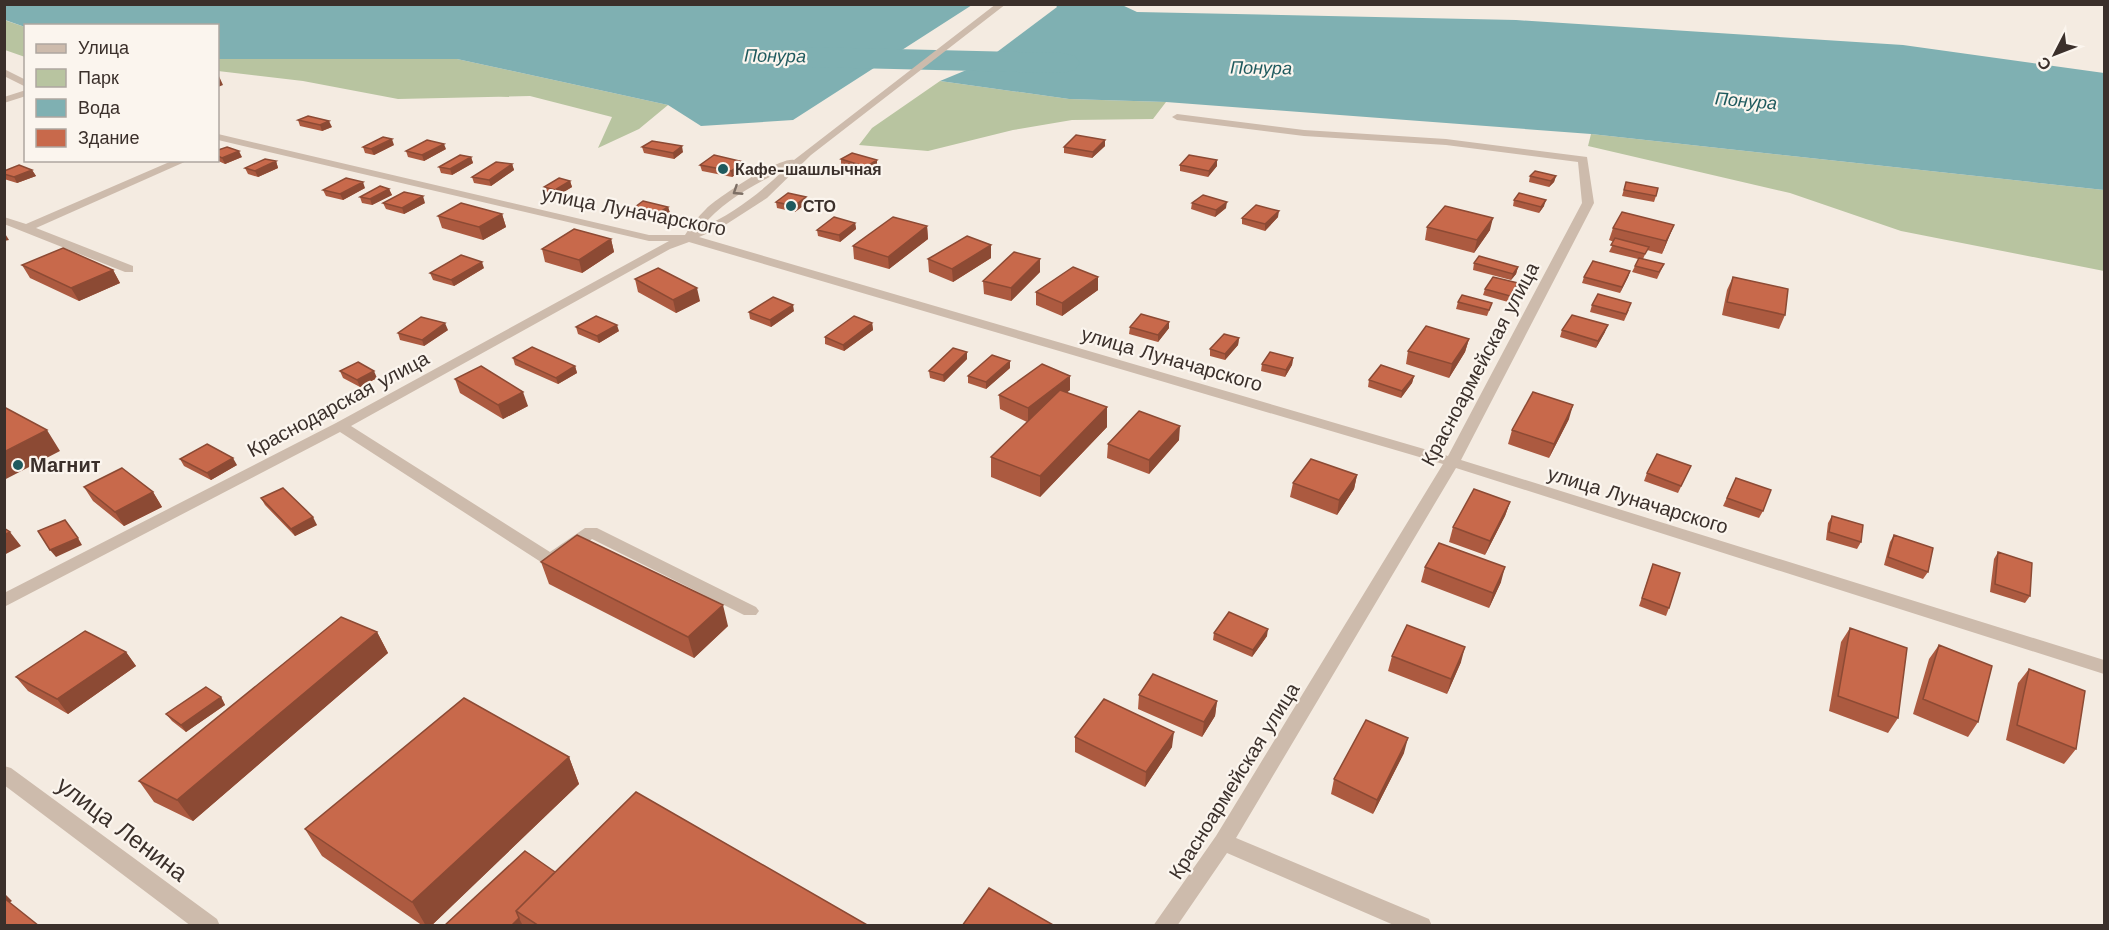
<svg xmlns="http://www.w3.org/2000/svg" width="2109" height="930" font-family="'Work Sans',sans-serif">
<rect width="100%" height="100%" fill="#f4ebe1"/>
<path fill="#b8c4a0" d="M4 20 25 27V57L5 50Z
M218 59H457L668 105 639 129 598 148 612 117 530 96 398 99 303 81 218 71Z
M940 81 1069 99 1166 102 1153 119 1072 120 1013 130 928 151 859 145 872 128Z
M1591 134 2104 190V271L1901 231 1790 193 1588 146Z"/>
<path fill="#7fb0b2" d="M5 4H972V5L793 120 701 126 668 105 457 59H218V26L25 27 5 20Z
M1055 4 1122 5 1137 12 1516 20 1903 45 2104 73V190L1591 134 1166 102 1069 99 940 81 981 64 1057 7Z"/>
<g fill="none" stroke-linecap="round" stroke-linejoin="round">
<path fill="#7fb0b2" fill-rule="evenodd" d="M811 47 1063 53 1075 56 1080 63 1075 70 1063 73 811 67 799 64 794 57 799 50Z"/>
<path fill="#cdbbac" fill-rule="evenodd" d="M996 4H1006L811 155 767 198 722 227 699 237 1448 456 1582 203 1578 162 1446 145 1304 136 1177 120 1172 117 1177 114 1304 130 1446 139 1587 157 1594 203 1461 460 2104 660V674L1456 468 1236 838 1429 919 1432 926H1396L1227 853 1177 926H1153L1216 836 1443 464 689 242 670 249 351 426 550 552 585 528H597L756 607 759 611 756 615H744L592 539 556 564H544L340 432 4 607V593L336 423 669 241H649L218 140V134L649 235H685C691 225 698 217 706 209 718 197 779 157 794 160ZM785 169C760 193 733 214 701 228 723 200 754 185 785 169Z
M4 69 26 80V87L4 76Z
M26 90V96L4 103V97Z
M174 160H189L36 228 133 266V272H125L4 224V217L26 224Z
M4 766 11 768 217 919 220 926H191L4 785Z"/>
</g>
<path fill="#ac5a40" d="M298 120 332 127 322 131 300 126Z
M394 145 374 155 365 153 363 147Z
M1105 146 1092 158 1064 153V147Z
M642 147 683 152 674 159 644 153Z
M446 149 424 161 408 157 406 151Z
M218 150 242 157 225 164 216 160H218Z
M471 157 473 163 452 175 441 173 439 167Z
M841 159 877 166 866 173 841 165Z
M1217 160V166L1208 177 1180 171V165Z
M276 161 278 168 258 177 248 174 245 168Z
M512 164 514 170 491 186 474 183 472 177Z
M700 165 745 168 732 177 702 171Z
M32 170 36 176 17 183 4 179V171Z
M1530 176H1556L1554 182 1549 187 1529 182Z
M570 181 572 187 557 196 546 194 544 187Z
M1626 182 1656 196 1654 202 1622 196Z
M365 188 343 200 326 196 323 190Z
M389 189 392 195 372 205 362 203 360 197Z
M1514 200 1544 206 1539 213 1513 206Z
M776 202 807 203 795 212 777 208Z
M383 203H425L404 214 386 209Z
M1192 203 1226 208 1215 217 1191 209Z
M635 207H668L670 213 661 219 636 213Z
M502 214 506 227 483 240 442 228 438 216Z
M1278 217 1265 231 1242 224V218Z
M855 223 856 229 840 242 818 236 817 230Z
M1674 225 1669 237 1662 254 1647 250 1643 259 1664 264 1657 279 1632 272 1635 266 1638 259 1609 252 1614 242 1609 240 1613 228Z
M927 226 928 239 889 269 854 259 853 246Z
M1427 227 1490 230 1474 253 1425 240Z
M611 239 614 252 582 273 545 262 542 249Z
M991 245V258L953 282 929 272 928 259Z
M1474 263 1518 267 1516 274 1511 280 1473 270Z
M22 265 113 270 120 283 79 301 30 278Z
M484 268 454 286 433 280 430 273Z
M1630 271 1628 277 1620 293 1582 283 1584 277Z
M1040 272 1011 301 984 294 983 281Z
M1098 277V290L1062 316 1036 305V292Z
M1733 277 1785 315 1779 329 1722 315 1727 290Z
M635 279 700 301 676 313 638 292Z
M1485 289 1516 290 1508 302 1483 295Z
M1458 302 1492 303 1487 316 1456 309Z
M1592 305 1629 310 1624 321 1590 312Z
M794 311 771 327 750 319 749 312Z
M1169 322V328L1158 342 1129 334 1130 327Z
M872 323 873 330 844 351 825 344V337Z
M576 327 619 331 599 343 578 334Z
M448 330 424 346 400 340 398 333Z
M1562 330 1605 332 1596 348 1560 337Z
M1239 338 1238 345 1225 360 1210 356V349Z
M1469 339 1465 352 1449 378 1406 364 1408 351Z
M513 358 575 366 577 373 558 384 515 365Z
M1293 358 1292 365 1285 377 1261 371 1262 364Z
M967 359 944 382 930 378 929 371Z
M1010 368 986 389 968 383V376Z
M340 371 377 378 360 387 343 378Z
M1414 376 1412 383 1401 398 1368 387 1369 380Z
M455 379 528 406 503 419 460 393Z
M1070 390 1066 393 1107 407V427L1040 497 991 477V457L1027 422 1000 409 999 395Z
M1569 419 1549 458 1508 444 1512 430Z
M1179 440 1149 474 1107 458 1108 444Z
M180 459 237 465 211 480 184 466Z
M1691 466 1678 493 1644 481 1647 473Z
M1357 475 1354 489 1337 515 1290 497 1293 483Z
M1736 478 1763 511 1759 518 1723 506Z
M84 487 153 492 162 507 124 526 93 501Z
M261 498 317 525 295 536 265 505Z
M1510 502 1505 516 1485 555 1449 542 1453 527Z
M1832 516 1861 542 1857 549 1826 540 1828 523Z
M1894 535 1928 572 1923 579 1884 565 1890 542Z
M1998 552 2030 596 2025 603 1990 592 1994 559Z
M541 562 728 626 694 658 549 584Z
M1653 564 1669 608 1666 616 1639 606Z
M1425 567 1501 582 1489 608 1421 582Z
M1850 628 1898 718 1888 733 1829 711 1841 642Z
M377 632 388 653 193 821 154 802 139 781Z
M1214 633 1267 636 1252 657 1213 640Z
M1939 645 1978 722 1968 737 1913 714 1929 659Z
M126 652 136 666 68 714 28 691 16 677Z
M1392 656 1461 662 1447 694 1388 671Z
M2029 669 2076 749 2064 764 2006 740 2018 683Z
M1139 695 1217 701 1215 716 1202 737 1138 709Z
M221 697 225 705 186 732 172 721 166 714Z
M1075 737 1172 747 1145 787 1075 752Z
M1404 753 1373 814 1331 794 1334 779Z
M569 757 579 784 431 926H423L322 856 305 829Z
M555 872 869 926H444Z"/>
<path fill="#8c4a34" d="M218 74 223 85 218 87Z
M329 121 332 127 322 131 320 125Z
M392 139 394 145 374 155 371 149Z
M1105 140V146L1092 158 1093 152Z
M444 144 446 149 424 161 422 155Z
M682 146 683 152 674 159 673 153Z
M239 151 242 157 225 164 222 158Z
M471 157 473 163 452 175 450 169Z
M877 160V166L866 173V167Z
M1217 160V166L1208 177 1209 171Z
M276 161 278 168 258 177 255 171Z
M744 162 745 168 732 177 731 171Z
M512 164 514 170 491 186 489 180Z
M32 170 36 176 17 183 14 177Z
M1556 176 1554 182 1549 187 1551 181Z
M570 181 572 187 557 196 555 190Z
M363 182 365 188 343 200 340 194Z
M389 189 392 195 372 205 370 199Z
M423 196 425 203 404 214 402 208Z
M806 197 807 203 795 212 794 206Z
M1546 200 1544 206 1539 213 1541 207Z
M1227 202 1226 208 1215 217 1216 210Z
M668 207 670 213 661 219 660 212Z
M1279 211 1278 217 1265 231V224Z
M502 214 506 227 483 240 479 227Z
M1493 218 1490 230 1474 253 1477 240Z
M855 223 856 229 840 242 839 235Z
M1674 225 1669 237 1662 254 1666 241Z
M927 226 928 239 889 269 888 257Z
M4 232 9 240 4 241Z
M611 239 614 252 582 273 579 260Z
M991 245V258L953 282 952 269Z
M1040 259V272L1011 301V288Z
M482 262 484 268 454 286 451 280Z
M1518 267 1516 274 1511 280 1513 274Z
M113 270 120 283 79 301 71 288Z
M1630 271 1628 277 1620 293 1622 287Z
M1098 277V290L1062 316V303Z
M1518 283 1516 290 1508 302 1510 296Z
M697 288 700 301 676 313 673 300Z
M793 305 794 311 771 327 770 320Z
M1169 322V328L1158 342V335Z
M445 323 448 330 424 346 422 340Z
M872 323 873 330 844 351 843 345Z
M617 325 619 331 599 343 597 336Z
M1608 325 1605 332 1596 348 1598 341Z
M1239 338 1238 345 1225 360V354Z
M1469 339 1465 352 1449 378 1452 364Z
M967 352V359L944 382 943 375Z
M1293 358 1292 365 1285 377 1286 370Z
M1010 361V368L986 389V382Z
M575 366 577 373 558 384 556 378Z
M374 371 377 378 360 387 357 380Z
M1070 376V390L1028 422V408Z
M1414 376 1412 383 1401 398 1402 391Z
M523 392 528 406 503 419 498 405Z
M1573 405 1569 419 1549 458 1554 444Z
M1107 407V427L1040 497V476Z
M1180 426 1179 440 1149 474V460Z
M47 430 60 451 4 480V452Z
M233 458 237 465 211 480 207 473Z
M1357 475 1354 489 1337 515 1339 500Z
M153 492 162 507 124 526 115 512Z
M1510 502 1505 516 1485 555 1490 541Z
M313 517 317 525 295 536 291 529Z
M10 532 21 546 4 555V535Z
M78 538 82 545 56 557 50 550Z
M1505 567 1501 582 1489 608 1493 593Z
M723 605 728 626 694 658 688 637Z
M1268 629 1267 636 1252 657 1253 650Z
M377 632 388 653 193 821 177 800Z
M1465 647 1461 662 1447 694 1451 679Z
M126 652 136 666 68 714 57 699Z
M221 697 225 705 186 732 181 725Z
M1217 701 1215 716 1202 737 1204 722Z
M1174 732 1172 747 1145 787 1146 772Z
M1408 738 1404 753 1373 814 1377 800Z
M569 757 579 784 431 926H426L412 902Z
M4 893 12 901 4 906Z
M519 918 523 926H511Z"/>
<path fill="#c8694b" stroke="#8c4a34" stroke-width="1.5" d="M308 116 329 121 320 125 298 120Z
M1076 135 1105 140 1093 152 1064 147Z
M383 137 392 139 371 149 363 147Z
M427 140 444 144 422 155 406 151Z
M652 141 682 146 673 153 642 147Z
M227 147 239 151 222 158 218 156V150Z
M852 153 877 160 866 167 841 159Z
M460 155 471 157 450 169 439 167Z
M714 155 744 162 731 171 700 165Z
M1189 155 1217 160 1209 171 1180 165Z
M265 159 276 161 255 171 245 168Z
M496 162 512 164 489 180 472 177Z
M19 165 32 170 14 177 4 174V171Z
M1535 171 1556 176 1551 181 1530 176Z
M346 178 363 182 340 194 323 190Z
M559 178 570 181 555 190 544 187Z
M1626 182 1658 188 1656 196 1624 190Z
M380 186 389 189 370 199 360 197Z
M404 192 423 196 402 208 383 203Z
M788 193 806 197 794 206 776 202Z
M1519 193 1546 200 1541 207 1514 200Z
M1203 195 1227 202 1216 210 1192 203Z
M643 201 668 207 660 212 635 207Z
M461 203 502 214 479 227 438 216Z
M1256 205 1279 211 1265 224 1242 218Z
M1445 206 1493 218 1477 240 1427 227Z
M1622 212 1674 225 1666 241 1613 228Z
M834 217 855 223 839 235 817 230Z
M893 217 927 226 888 257 853 246Z
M574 229 611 239 579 260 542 249Z
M967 236 991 245 952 269 928 259Z
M1615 238 1649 247 1645 254 1611 245Z
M63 248 113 270 71 288 22 265Z
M1014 252 1040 259 1011 288 983 281Z
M461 255 482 262 451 280 430 273Z
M1479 256 1518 267 1513 274 1474 263Z
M1639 258 1664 264 1659 272 1635 266Z
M1593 261 1630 271 1622 287 1584 277Z
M1073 267 1098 277 1062 303 1036 292Z
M658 268 697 288 673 300 635 279Z
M1493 277 1518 283 1510 296 1485 289Z
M1733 277 1788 289 1785 315 1727 302Z
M1598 294 1631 303 1626 314 1592 305Z
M1462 295 1492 303 1489 310 1458 302Z
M773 297 793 305 770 320 749 312Z
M1141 314 1169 322 1158 335 1130 327Z
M1572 315 1608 325 1598 341 1562 330Z
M596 316 617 325 597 336 576 327Z
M854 316 872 323 843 345 825 337Z
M421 317 445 323 422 340 398 333Z
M1426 326 1469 339 1452 364 1408 351Z
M1224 334 1239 338 1225 354 1210 349Z
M532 347 575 366 556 378 513 358Z
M953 348 967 352 943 375 929 371Z
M1270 352 1293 358 1286 370 1262 364Z
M992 355 1010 361 986 382 968 376Z
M358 362 374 371 357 380 340 371Z
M1042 364 1070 376 1028 408 999 395Z
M1381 365 1414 376 1402 391 1369 380Z
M481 366 523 392 498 405 455 379Z
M1060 390 1107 407 1040 476 991 457Z
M1533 392 1573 405 1554 444 1512 430Z
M4 407 47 430 4 452Z
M1139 411 1180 426 1149 460 1108 444Z
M207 444 233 458 207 473 180 459Z
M1657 454 1691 466 1681 486 1647 473Z
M1311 459 1357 475 1339 500 1293 483Z
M122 468 153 492 115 512 84 487Z
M1736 478 1771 490 1763 511 1727 498Z
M283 488 313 517 291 529 261 498Z
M1474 489 1510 502 1490 541 1453 527Z
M1832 516 1863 525 1861 542 1829 532Z
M65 520 78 538 50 550 38 531Z
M4 528 10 532 4 535Z
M577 535 723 605 688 637 541 562Z
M1894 535 1933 548 1928 572 1888 557Z
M1439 543 1505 567 1493 593 1425 567Z
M1998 552 2032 563 2030 596 1995 584Z
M1653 564 1680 573 1669 608 1642 598Z
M1229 612 1268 629 1253 650 1214 633Z
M341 617 377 632 177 800 139 781Z
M1407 625 1465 647 1451 679 1392 656Z
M1850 628 1907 648 1898 718 1838 696Z
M85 631 126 652 57 699 16 677Z
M1939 645 1992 666 1978 722 1923 699Z
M2029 669 2085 691 2076 749 2017 725Z
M1153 674 1217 701 1204 722 1139 695Z
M206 687 221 697 181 725 166 714Z
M464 698 569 757 412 902 305 829Z
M1104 699 1174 732 1146 772 1075 737Z
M1366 720 1408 738 1377 800 1334 779Z
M636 792 869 926H539L516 911Z
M525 851 555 872 516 911 519 918 511 926H444Z
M989 888 1055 926H962Z
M4 898 39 926H4Z"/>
<defs><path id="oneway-chevron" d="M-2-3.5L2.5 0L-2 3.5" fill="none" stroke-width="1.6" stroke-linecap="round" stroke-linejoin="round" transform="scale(1.5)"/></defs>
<use stroke="#7d6f65" href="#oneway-chevron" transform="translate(737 191) rotate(147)"/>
<g fill="#1f5a5e" stroke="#fbf5ee" stroke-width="2">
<circle cx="723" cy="169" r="6"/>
<circle cx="791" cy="206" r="6"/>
<circle cx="18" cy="465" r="6"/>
</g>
<g text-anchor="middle" stroke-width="4.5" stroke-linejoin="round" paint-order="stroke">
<g font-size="16" font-weight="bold" fill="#3b302b" stroke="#fbf5ee" text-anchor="start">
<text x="735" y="175">Кафе-шашлычная</text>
<text x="803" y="212">СТО</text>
</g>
<g font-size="18" font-style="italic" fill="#1f5a5e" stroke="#fbf5ee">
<text transform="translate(775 56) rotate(1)" y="6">Понура</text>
<text transform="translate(1261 68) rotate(1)" y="6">Понура</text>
<text transform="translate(1746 101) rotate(5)" y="6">Понура</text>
</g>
<g font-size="20" fill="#3b302b" stroke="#fbf5ee">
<text transform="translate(634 211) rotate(11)" y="7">улица Луначарского</text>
<text transform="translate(1172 359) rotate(16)" y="7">улица Луначарского</text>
<text transform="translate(1480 364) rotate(-62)" y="7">Красноармейская улица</text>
<text transform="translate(338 404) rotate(-28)" y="7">Краснодарская улица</text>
<text transform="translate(1638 500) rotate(17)" y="7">улица Луначарского</text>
<text transform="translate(1234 781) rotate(-58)" y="7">Красноармейская улица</text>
</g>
<g font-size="20" font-weight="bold" fill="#3b302b" stroke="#fbf5ee" text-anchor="start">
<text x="30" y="472">Магнит</text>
</g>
<g font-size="24" fill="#3b302b" stroke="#fbf5ee">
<text transform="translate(122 829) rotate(37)" y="8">улица Ленина</text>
</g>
</g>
<rect width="2109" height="930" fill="none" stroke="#3b302b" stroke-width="12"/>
<rect x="24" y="24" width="195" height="138" fill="#fbf5ee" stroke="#aea6a0" stroke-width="1.5"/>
<rect x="36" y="44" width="30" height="9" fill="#cdbbac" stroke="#aea6a0" stroke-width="1.5"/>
<text x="78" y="54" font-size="18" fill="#3b302b">Улица</text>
<rect x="36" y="69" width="30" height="18" fill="#b8c4a0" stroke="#aea6a0" stroke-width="1.5"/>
<text x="78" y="84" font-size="18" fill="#3b302b">Парк</text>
<rect x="36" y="99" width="30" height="18" fill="#7fb0b2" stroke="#aea6a0" stroke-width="1.5"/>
<text x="78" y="114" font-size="18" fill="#3b302b">Вода</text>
<rect x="36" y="129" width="30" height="18" fill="#c8694b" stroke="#aea6a0" stroke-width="1.5"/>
<text x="78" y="144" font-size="18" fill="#3b302b">Здание</text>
<g transform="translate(2055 54) rotate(228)" stroke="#fbf5ee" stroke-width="4.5" paint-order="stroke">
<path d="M0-4.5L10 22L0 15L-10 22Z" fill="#3b302b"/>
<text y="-9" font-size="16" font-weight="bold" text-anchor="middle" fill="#3b302b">С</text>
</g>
</svg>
